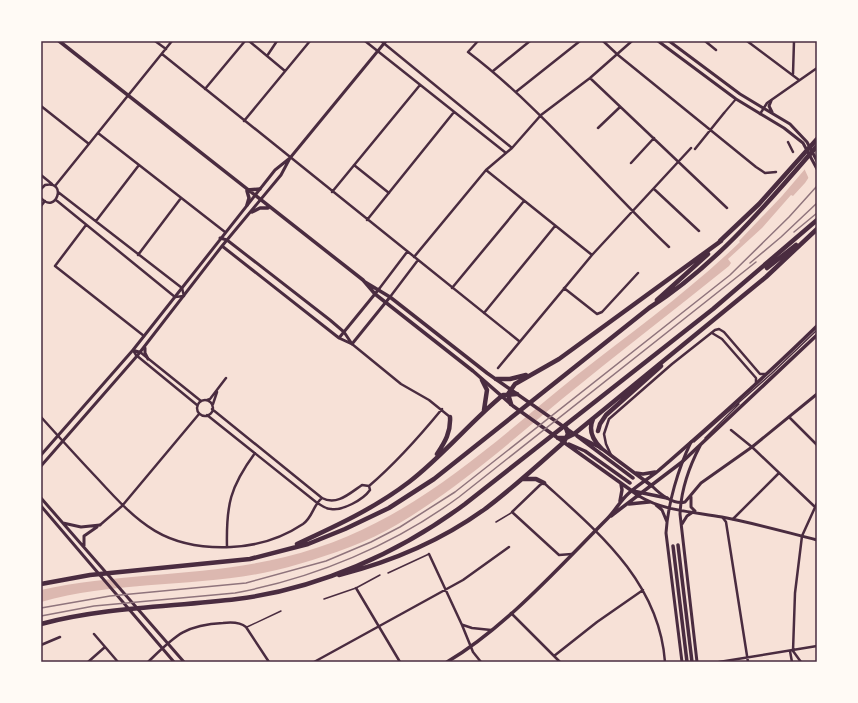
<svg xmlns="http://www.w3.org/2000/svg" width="858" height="703" font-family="'Archivo Narrow',sans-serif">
<rect width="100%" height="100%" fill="#f7e1d7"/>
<path fill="#dcb8b0" d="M817 155V165L805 183 793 196 791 195 762 228 728 259 731 263 729 266C673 311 617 354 562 399 509 443 457 489 398 524 368 542 333 554 299 564 216 590 125 578 41 602V590C121 572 205 577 285 557 405 528 484 450 577 375 632 332 689 291 740 242L739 241 782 196Z"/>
<path fill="#f7e1d7" d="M817 153V168L809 179 804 168Z"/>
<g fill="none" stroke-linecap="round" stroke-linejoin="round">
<path stroke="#4a2c40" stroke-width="1.5" d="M705 438 739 404
M694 442 771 374 817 330
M496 522 511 513
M388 573 429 554
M324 599 356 588 380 575
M247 627 281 611"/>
<path stroke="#4a2c40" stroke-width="2" d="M724 113 736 99"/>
<path stroke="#4a2c40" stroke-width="2.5" d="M155 41 166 49
M249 41 285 71
M365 41 506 153
M381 41 512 148
M478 41 468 52C543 109 601 183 669 247
M603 41 618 55 756 167 765 173 776 172
M705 41 716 50
M747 41 799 80
M162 54 519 341
M267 56 277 41
M493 71 530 41
M793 74 794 41
M590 78 727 208
M205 89 245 41
M517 91 580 41
M41 106 89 144
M760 114 767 103 817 68
M244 121 310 41
M598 128 620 107
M98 133 225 232
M788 142 793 152
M695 149 724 113
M631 163 654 138
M354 165 389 193
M486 170 592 255
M41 175 52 184
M55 186 172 41
M41 189 45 185C68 180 56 215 41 198
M654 189 699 231
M332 192 420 85
M56 200 175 297 184 296 182 288 58 192
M41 206 45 201
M367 220 454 112
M96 221 139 165
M86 225 55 266 144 336
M138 255 181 198
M414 257 486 170 512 148 541 115 590 78 632 41
M452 288 524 201
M564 288 597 314 602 312 638 273
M379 289 407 252
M390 297 418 260
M484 313 555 226
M712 333 722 339 756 378V383
M352 344 401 384 429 400 450 417
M133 350 140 352 201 401
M133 350 136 355 197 405
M498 368 592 255 691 148
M207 400 210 399 226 378
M197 408a8 8 0 1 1 16 0a8 8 0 1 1-16 0Z
M213 404 217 392
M212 409 322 498
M207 415 316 502C321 505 325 509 331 509 342 511 363 500 370 490L369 486C396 463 419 437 442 409
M41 417C60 438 78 458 97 478 139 524 165 550 231 547 256 546 282 538 303 524 313 517 313 505 322 498 337 506 350 493 362 485L369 486
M789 417 817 445
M731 430 752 447 814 506
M611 455 606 444 604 434 609 419 672 364 715 330 719 329 724 332 760 374H765
M723 518 726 522 748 662
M733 519 779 473
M100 525 122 506 199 414
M227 547C226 505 230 487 255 453
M429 554 462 625 473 652 481 662
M572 554 559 555 512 512 540 485 544 483C599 533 659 582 665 662
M356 588 400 662
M511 613 560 662
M463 625 472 628 491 630
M94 634 118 662
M41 645 60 637
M790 651 792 662
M554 656 597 622 643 590
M88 662 105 647
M148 662C175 636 184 625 223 623 231 622 240 622 246 627L269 662
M314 662 463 580 509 547
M719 662 817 646
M801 662 793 651 795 593 802 536 817 503"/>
<path stroke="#4a2c40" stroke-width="3" d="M658 41 736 99 784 128 803 143 817 169
M669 41 740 94 790 124 807 142 817 161
M771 101 769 106 772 112
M220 238 227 240 330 320 344 332 352 344
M222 246 339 338 352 344
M339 338 379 289
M352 344 390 297
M145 348V353L148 359
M41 455 133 350 275 170 290 158
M41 466 137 356 222 246 281 175 290 158 386 41
M652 486C660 494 673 505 685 502L701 483 752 447 817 394
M639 496C663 511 694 512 722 517 754 523 785 532 817 540
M691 497V507L695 511
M41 498 184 662
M656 505 662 510 667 522
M41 506 174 662
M63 523 81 527 100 525
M682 524 687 516 693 512
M84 546V536L97 527
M682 662 666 533C668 503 678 469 691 442
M697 662 680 514C681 490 689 467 700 446"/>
<path stroke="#4a2c40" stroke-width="3.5" d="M59 41 363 280 375 294 473 371 513 406 639 496
M247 190 260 189
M247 191 249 198 247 205
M252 212 260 208H268
M365 282 390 297 487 373 574 434 601 448 652 486
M577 436 633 478
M569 444 585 451 630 483
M636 473 643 474 655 472
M633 491 667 498
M620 501 622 490 621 484
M629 504 649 502
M611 516 682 462 817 335
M678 545 692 662
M673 546 687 662
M447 662C506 627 559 567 607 519 615 511 620 501 629 493 638 485 648 479 658 471 712 424 766 376 817 326"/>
<path stroke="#4a2c40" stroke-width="4.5" d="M720 241 759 204 817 139
M767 268 796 245
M657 300 708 254
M496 379H510L526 375
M482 380 487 390 484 410
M511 404 508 394 515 384 559 359 721 241
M593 419C588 430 593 440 601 448
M598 431 600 424 606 415 661 366
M558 438H566L574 434 766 277 817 229
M437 454C445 442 451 432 450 417
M523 479H536L544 483
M297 544C336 526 375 508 409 482 443 456 470 422 503 395L517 394
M339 575C391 562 442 540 485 509 513 488 538 465 564 442L568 434 566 428
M41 584 90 575 250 559 308 544 345 529 389 508 434 479 649 308C715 266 766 205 817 146
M41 624C105 607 172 607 237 599 318 589 399 553 465 504L713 309 817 220"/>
<path stroke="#8f747c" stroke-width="1.5" d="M794 232 817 213
M750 263 781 237 817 203
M41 608 110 596 246 583 326 561 371 542 400 527 455 492 730 275 789 217 817 186
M41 616 94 606 235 593C315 578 394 545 459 497L756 262"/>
</g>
<rect width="858" height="703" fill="none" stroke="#fffaf5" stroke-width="84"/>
<rect x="42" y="42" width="774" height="619" fill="none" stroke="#4a2c40" stroke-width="1.5"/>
</svg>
